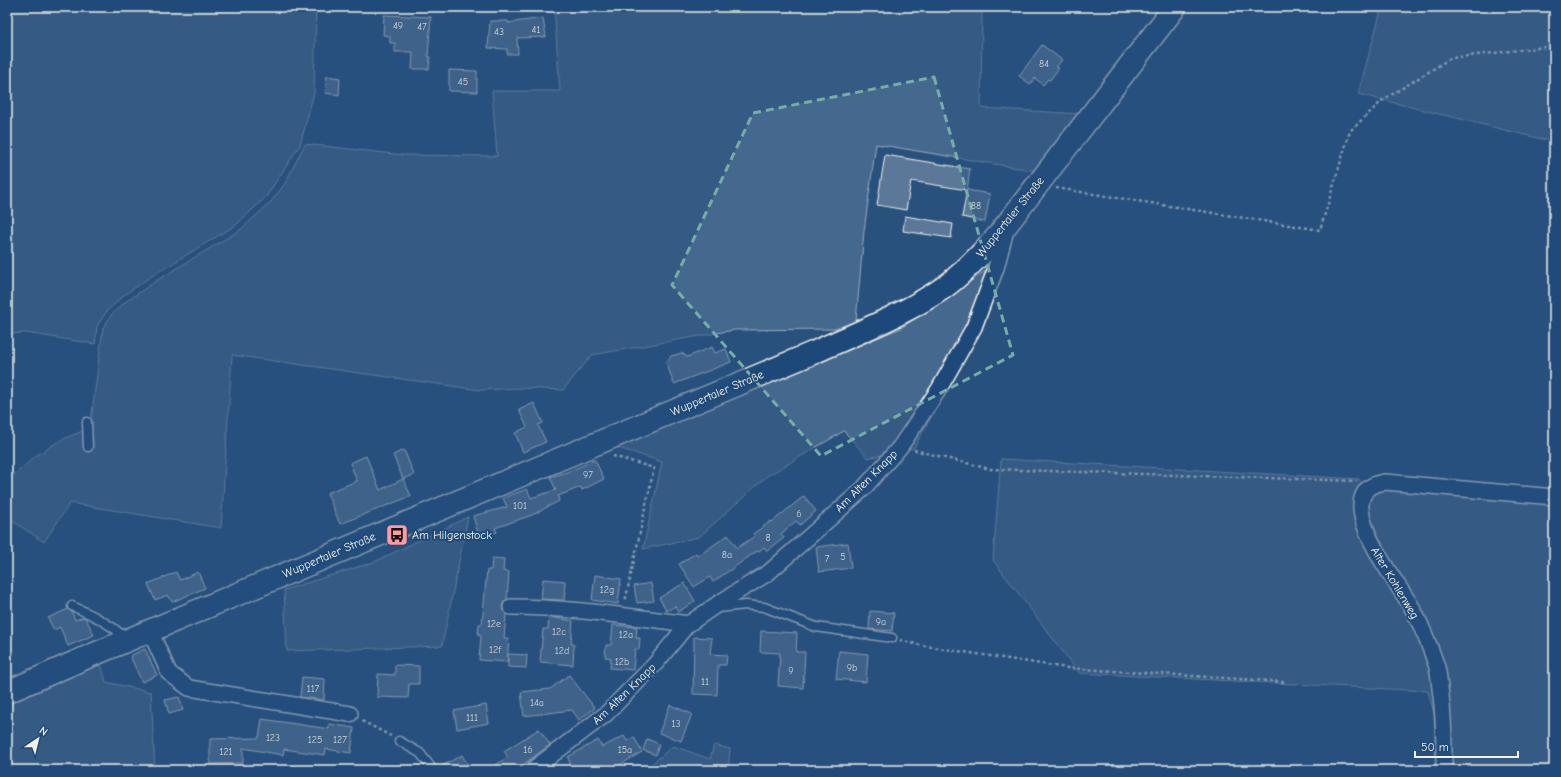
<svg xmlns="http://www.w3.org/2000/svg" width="1561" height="777" font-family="'Comic Neue',sans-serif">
<rect width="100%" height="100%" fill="#28517e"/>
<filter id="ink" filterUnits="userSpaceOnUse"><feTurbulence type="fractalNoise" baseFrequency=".025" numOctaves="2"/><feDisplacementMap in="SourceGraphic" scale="8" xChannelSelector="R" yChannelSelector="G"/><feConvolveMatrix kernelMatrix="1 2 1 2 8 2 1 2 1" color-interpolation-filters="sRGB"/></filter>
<g filter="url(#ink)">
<path fill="#45688e" stroke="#9cacbb" d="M7 7H316L314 93 300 145 266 197 236 225 150 277 123 296 107 311 97 326 95 344 26 333 7 334Z
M554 7H982L981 108 1081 114 1036 171 876 144 864 231 856 321 835 329 734 330 592 355 563 390 522 388 480 390 232 355 221 528 70 503 44 542 7 517V481L37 455 61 440 90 428 103 328 112 314 125 302 156 281 240 230 270 203 284 185 305 144 403 155 497 156 492 91H560Z
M1382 7H1554V142L1358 94Z
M989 268V273L970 313 960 340 948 386 914 448 868 458 844 431 767 476 699 537 643 549 662 462 616 447 901 328 957 291Z
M1001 459 1359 479 1365 492 1372 489 1554 499V770H1449L1428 691 1079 673 993 560Z
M468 517 442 646 287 651 284 590 374 562Z
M101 664 106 682 151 692 155 770H7V705Z
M714 745 730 749 728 770H645L673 746 710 759Z"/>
<path fill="#5b7899" stroke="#f4f1e8" d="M384 15 431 17 428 56 430 57 429 69H412L413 52H395V43H390V36L383 35Z
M543 18 546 37 517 38 518 54H507V49L488 48 490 21H508V23Z
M1042 45 1062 60 1056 67 1059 68 1050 80 1048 79 1043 85 1035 78 1030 84 1019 76Z
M449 70 477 71V92L449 91Z
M327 76 340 78 339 95 325 93Z
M885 155 970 169 967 190 911 181 906 210 877 205Z
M967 190 990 194 985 222 962 217Z
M905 216 953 224 951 238 903 231Z
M712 347 715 353 726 349 731 362 674 384 666 362 671 356 682 353 687 357Z
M534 403 543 423 538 425 546 442 523 452 515 433 527 427 519 410Z
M404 450 414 475 403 479 393 455Z
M366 456 380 490 403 479 411 496 340 524 327 493 357 481 350 463Z
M595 460 604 479 582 490 581 487 558 496 559 501 532 515 495 528 497 532 479 536 473 516 507 507 503 498 527 489 531 498 556 490 550 477 567 472Z
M804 496 816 511 800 525 796 521 781 534 784 538 767 551 764 547 758 552 757 551 713 582 710 577 694 587 679 564 696 553 698 556 728 535 737 548 755 536 753 534 771 521 772 522Z
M848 543 851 568 819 572 816 547Z
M492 558 504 559 503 571 509 572 507 599 504 602 502 606 503 611 506 614 504 638H509L507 662 479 660 481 636 478 635 479 624H482L487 570H491Z
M176 572 180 580 198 572 205 588 172 602 168 595 155 600 148 584Z
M595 575 621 579 618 604 592 600Z
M543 579 565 581 564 600 541 599Z
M651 583 654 601 637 603 634 586Z
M684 583 695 601 678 612 675 606 667 611 659 598Z
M68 609 72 612 75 620 83 617 86 619 94 635 68 646 60 627 54 630 48 618Z
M870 611 894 613 892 631 869 629Z
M549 617 573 621 571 644H574L573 665 540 662 543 629H548Z
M613 625 637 627 636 638H640L639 650 635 649 633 670 610 668 611 658 605 657 606 645H611Z
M761 631 797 633 796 652H805L803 688 778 686 780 653 760 652Z
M694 637 712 638 710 654 727 655 726 665H718L717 695 693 694Z
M145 649 157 675 142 682 130 656Z
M839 651 868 654 866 682 836 679Z
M508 654 527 655 526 668 508 667Z
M395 665 419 666V684H409L408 698 377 697 378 674 395 675Z
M569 675 595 708 579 720 572 710 524 716 521 692 550 689Z
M302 677 325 679 324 700 300 697Z
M179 697 183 710 169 714 165 700Z
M486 705 489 723 457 729 454 711Z
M670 705 692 714 681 741 659 733Z
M262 719 329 729V724L354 728 351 753 326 749 325 755 284 749 283 755 243 748V763L210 764V739L259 738Z
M539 729 550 745 515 770H488L508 757 504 751Z
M624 736 627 741 634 737 642 752 611 770H572L568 757 598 740 602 747Z
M647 739 659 744 656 755 643 750Z
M462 755 471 770H438V768Z"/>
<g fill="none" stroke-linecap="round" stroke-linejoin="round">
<g stroke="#f4f1e8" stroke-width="11">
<path id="service" d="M87 422 88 447
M72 606C93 615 109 623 126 638
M717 608 746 605 764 607 816 627 892 638
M399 741 420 753 433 770"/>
</g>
<g stroke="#f4f1e8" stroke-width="18">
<path id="minor" d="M511 607C569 607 630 617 689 624
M150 631 169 673 189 688 350 714
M532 770 606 714 656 663 687 625 719 603 768 573 863 489 900 447 939 389 974 327 996 268 1006 230
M1444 770C1444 742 1444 716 1440 688 1439 681 1439 672 1436 664 1430 647 1422 627 1414 611 1401 586 1322 491 1385 482L1554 497"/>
</g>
<g stroke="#f4f1e8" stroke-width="25">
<path id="secondary" d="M7 692 85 658 815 352C859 332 906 314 946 286 965 272 981 254 997 237L1175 7"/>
</g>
<path stroke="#f4f1e8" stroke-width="2.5" stroke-dasharray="3 3" stroke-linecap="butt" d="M1056 188 1320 230 1350 131 1383 100 1451 58 1554 46
M914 450 990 469 1357 481
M613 456 654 468 625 602
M900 640 919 645 1067 668 1287 682
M362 721 391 736"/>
<use href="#service" stroke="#1f4a7a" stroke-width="8"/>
<use href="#minor" stroke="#1f4a7a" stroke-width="15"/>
<use href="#secondary" stroke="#1f4a7a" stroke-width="22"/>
</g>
</g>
<path d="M0 0H1561V777H0ZM934 77 1013 355 821 456 672 285 753 113Z" fill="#28517e" fill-opacity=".55" fill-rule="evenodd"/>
<path fill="none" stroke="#76ada5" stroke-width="3" stroke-dasharray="8 5" stroke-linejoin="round" d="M934 77 1013 355 821 456 672 285 753 113Z"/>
<defs>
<g id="bus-square" transform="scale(1.15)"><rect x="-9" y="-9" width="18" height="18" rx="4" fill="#ff9aa2" stroke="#1f4a7a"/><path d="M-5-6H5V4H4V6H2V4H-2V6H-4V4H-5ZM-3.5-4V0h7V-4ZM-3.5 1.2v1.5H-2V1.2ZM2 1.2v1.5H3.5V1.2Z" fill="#111"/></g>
</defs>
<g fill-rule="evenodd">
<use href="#bus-square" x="397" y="535"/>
</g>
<g text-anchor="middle" stroke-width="4" stroke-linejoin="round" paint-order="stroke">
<g font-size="10" fill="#ced3d4">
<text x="398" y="29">49</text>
<text x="422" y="30">47</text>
<text x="536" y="33">41</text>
<text x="499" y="35">43</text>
<text x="1044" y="67">84</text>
<text x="463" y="85">45</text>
<text x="976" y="209">88</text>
<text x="588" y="478">97</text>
<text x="520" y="509">101</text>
<text x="799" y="517">6</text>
<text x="768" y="541">8</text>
<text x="727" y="558">8a</text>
<text x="843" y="560">5</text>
<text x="827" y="562">7</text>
<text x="607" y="593">12g</text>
<text x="881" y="625">9a</text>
<text x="494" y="627">12e</text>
<text x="559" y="635">12c</text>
<text x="626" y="638">12a</text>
<text x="495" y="653">12f</text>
<text x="562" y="654">12d</text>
<text x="622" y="665">12b</text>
<text x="852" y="671">9b</text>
<text x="791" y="674">9</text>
<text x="705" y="685">11</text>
<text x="313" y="692">117</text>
<text x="537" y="706">14a</text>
<text x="472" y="721">111</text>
<text x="676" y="727">13</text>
<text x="273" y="741">123</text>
<text x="315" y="743">125</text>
<text x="340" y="743">127</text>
<text x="528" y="753">16</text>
<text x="625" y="753">15a</text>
<text x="226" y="755">121</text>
</g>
<g font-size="12" fill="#f4f1e8" stroke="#1f4a7a">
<text transform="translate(1010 217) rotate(-51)" y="4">Wuppertaler Straße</text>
<text transform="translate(717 393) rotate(-23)" y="4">Wuppertaler Straße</text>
<text transform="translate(866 481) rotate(-45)" y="4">Am Alten Knapp</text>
<text transform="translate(329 555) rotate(-23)" y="4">Wuppertaler Straße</text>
<text transform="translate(1395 583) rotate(59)" y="4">Alter Kohlenweg</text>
<text transform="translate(624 694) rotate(-44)" y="4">Am Alten Knapp</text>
</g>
<g font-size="12" fill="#f4f1e8" stroke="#1f4a7a" text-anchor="start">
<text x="412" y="539">Am Hilgenstock</text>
</g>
</g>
<rect width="1561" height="777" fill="none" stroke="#1f4a7a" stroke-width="24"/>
<rect x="12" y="12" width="1537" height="753" fill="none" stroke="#f4f1e8" stroke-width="1.5" filter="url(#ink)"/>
<g transform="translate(38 739) rotate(35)" stroke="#1f4a7a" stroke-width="3" paint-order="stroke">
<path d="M0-3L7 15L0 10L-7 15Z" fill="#f4f1e8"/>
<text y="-6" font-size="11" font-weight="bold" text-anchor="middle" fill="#f4f1e8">N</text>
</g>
<path d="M1415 751v6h103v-6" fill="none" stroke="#f4f1e8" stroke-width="2"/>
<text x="1421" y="751" font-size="12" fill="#f4f1e8" stroke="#1f4a7a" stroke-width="3" paint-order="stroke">50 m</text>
</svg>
